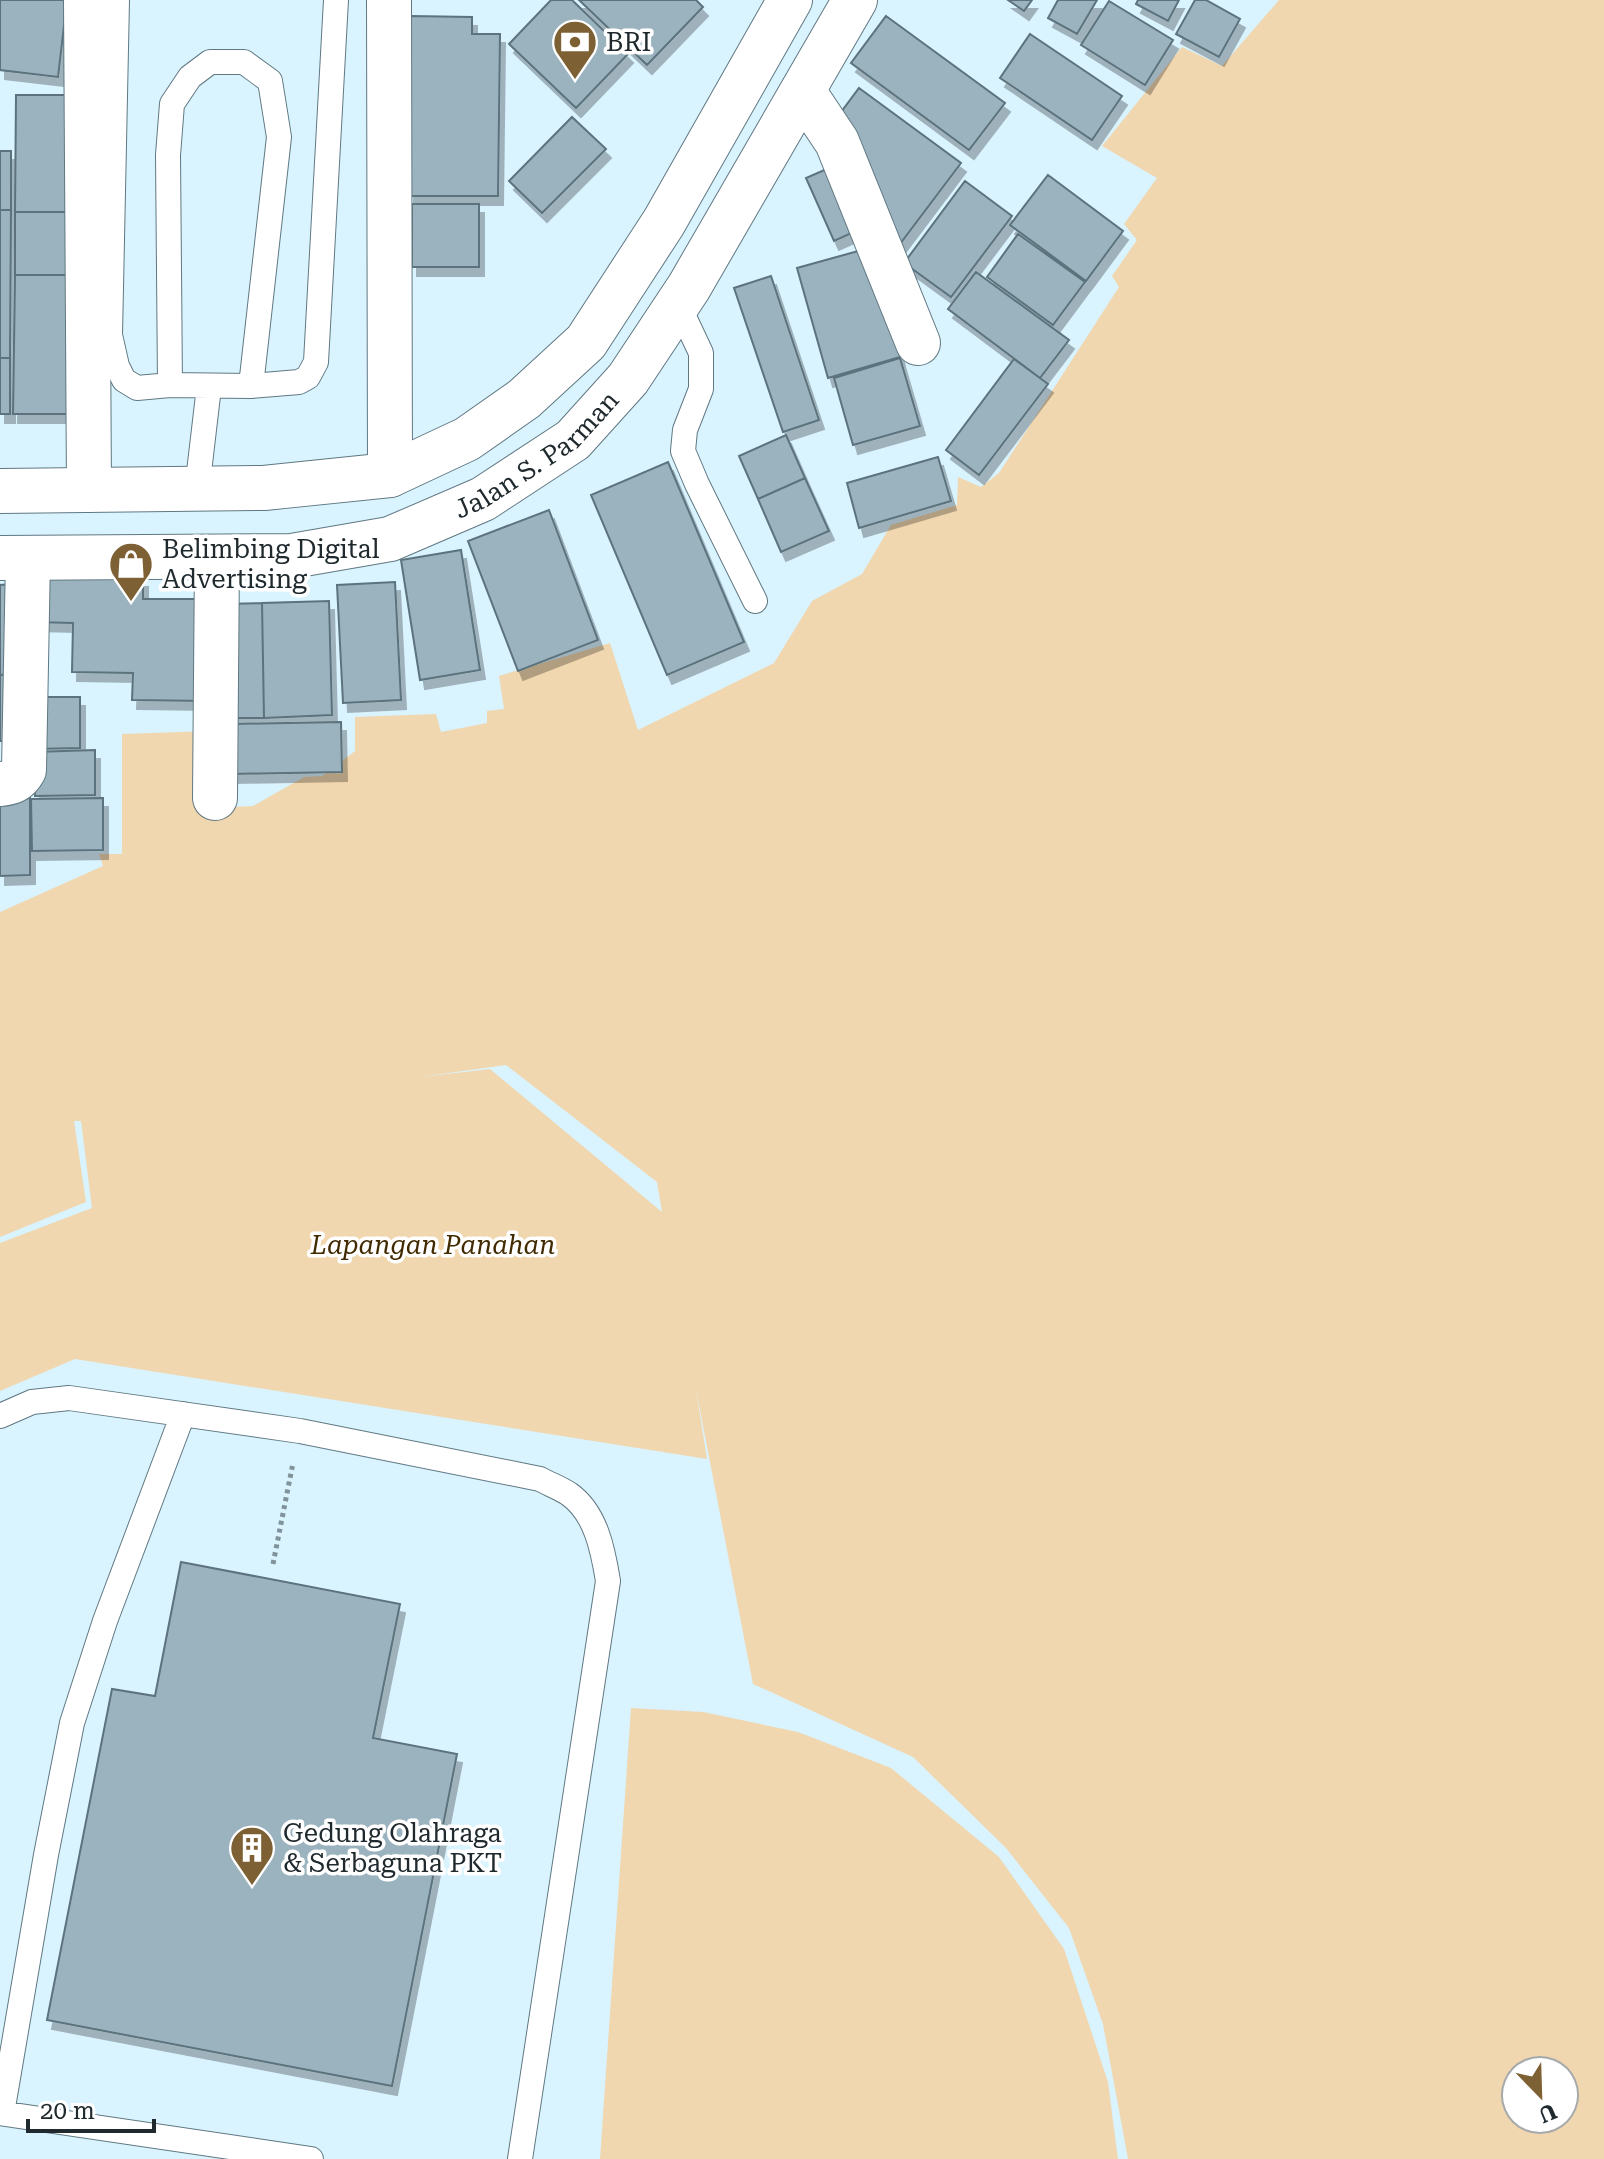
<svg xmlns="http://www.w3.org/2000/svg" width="1604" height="2159" font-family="'Roboto Serif',serif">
<defs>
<filter id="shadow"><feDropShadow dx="5" dy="9" stdDeviation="0" flood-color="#0004"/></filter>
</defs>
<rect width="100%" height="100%" fill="#d9f3ff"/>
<path fill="#f1d7af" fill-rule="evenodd" d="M1279 0H1604V2159H1128L1103 2024 1069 1928 1006 1848 913 1757 753 1684 696 1390 707 1459 75 1359 0 1391V1243L92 1208 81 1121H74L86 1202 0 1237V912L103 866 99 854H122V734L211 731 214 808 253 806 304 777 322 776 355 751V717L436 714 441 732 487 723V711L504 709 499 676 610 643 638 730 774 663 812 601 862 574 891 525 957 505 958 477 981 487 999 473 1119 287 1112 276 1137 240 1124 224 1157 178 1102 146 1182 47 1222 66ZM506 1065 657 1182 662 1212 490 1069 420 1077ZM1516 2071H1564V2119H1516Z
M631 1708 703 1712 798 1732 891 1768 999 1857 1064 1949 1108 2082 1118 2159H600Z"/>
<path fill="#9bb3be" stroke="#5c737d" stroke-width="2" filter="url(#shadow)" d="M0 0H67L58 77 0 70Z
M551 0H572L628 54 576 108 509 44Z
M579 0H696L703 7 647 65Z
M1008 0H1032L1024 11Z
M1058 0H1097L1077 34 1048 18Z
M1138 0H1179L1168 21 1136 4Z
M1195 0H1206L1240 19 1219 57 1176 34Z
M1109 1 1173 40 1145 85 1081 45Z
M411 16 472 17V34H500L498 196H409Z
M886 16 1005 103 969 150 851 63Z
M1030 34 1122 96 1092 140 1000 78Z
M859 88 961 163 888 260 833 123Z
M16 95H74V212H15Z
M572 117 606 149 542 213 509 181Z
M0 151H11V210H0Z
M838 164 865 227 834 241 806 178Z
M1048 175 1123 231 1086 281 1010 225Z
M965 181 1012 216 951 297 904 263Z
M412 204H479V267H412Z
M0 210H11L10 358H0Z
M15 212H74L73 275H15Z
M1018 234 1085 282 1053 325 987 277Z
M869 248 900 357 828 378 797 268Z
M976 272 1069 340 1040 378 948 309Z
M15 275H73L72 414H13Z
M771 276 819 420 783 432 734 288Z
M0 358H10V414H0Z
M900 358 920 426 853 445 834 378Z
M1014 359 1048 384 979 475 946 450Z
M786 435 805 478 758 499 739 456Z
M938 457 951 501 859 528 847 483Z
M668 462 744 642 667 675 591 495Z
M805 478 829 531 781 552 758 499Z
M549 510 598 640 518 671 468 541Z
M461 550 480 670 420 680 401 560Z
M33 577 143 578V599H206L205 701 132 700 133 673 72 672 73 623 32 622Z
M395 582 401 700 343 703 337 585Z
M13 584 14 674 0 675V585Z
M329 601 332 715 264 718 262 603Z
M262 603 264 718H227L224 604Z
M14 674V741H0V675Z
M34 697H80V748L34 749Z
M341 722 342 772 228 774 227 724Z
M95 750V795L35 796 34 752Z
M30 798V875L0 876V799Z
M103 798V850L32 851 31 799Z
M181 1562 400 1604 373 1738 457 1754 392 2086 47 2020 112 1689 155 1696Z"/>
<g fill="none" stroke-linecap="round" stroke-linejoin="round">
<g stroke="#607882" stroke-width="26">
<path id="service" d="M117 0 110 335 117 366 124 380 137 388 170 385 251 386 299 382 308 377 316 362 336 0
M678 304 701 353V389L685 430 683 451 697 484 755 601
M170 385 168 155 172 104 190 77 210 62H244L270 81 279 137 251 386
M197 489 209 387
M0 1416 32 1402 69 1398 300 1431 540 1479C549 1484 560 1488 569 1494 596 1513 603 1550 608 1581L520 2159
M0 2113 311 2159
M2 2113 46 1855 72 1723 105 1621 183 1414"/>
</g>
<g stroke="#607882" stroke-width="46">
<path id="minor" d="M86 0 89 490
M389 0 390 475
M803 91 837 142 918 343
M0 784C11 783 18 781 24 770L28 558
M215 798 217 557"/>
</g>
<g stroke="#607882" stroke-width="46">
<g id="secondary">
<path d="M0 491 264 488 390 475 467 439 524 399 586 342 664 222 790 0"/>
<path id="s1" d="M0 558 292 556 390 539 483 499 573 440 628 379 689 287 855 0"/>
</g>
</g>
<path stroke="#80939b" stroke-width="5" stroke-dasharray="4 4" stroke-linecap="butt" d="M273 1564 293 1463"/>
<use href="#service" stroke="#fff" stroke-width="24"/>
<use href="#minor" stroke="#fff" stroke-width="44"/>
<use href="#secondary" stroke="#fff" stroke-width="44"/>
</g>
<defs>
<g id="bank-pin" transform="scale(2.3)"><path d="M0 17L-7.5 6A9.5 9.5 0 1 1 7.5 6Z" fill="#7d6134" stroke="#fff"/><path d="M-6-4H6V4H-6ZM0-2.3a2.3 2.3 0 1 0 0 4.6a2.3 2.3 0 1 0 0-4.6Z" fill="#fff"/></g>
<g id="shop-pin" transform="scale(2.3)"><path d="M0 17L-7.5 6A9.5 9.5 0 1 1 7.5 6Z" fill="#7d6134" stroke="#fff"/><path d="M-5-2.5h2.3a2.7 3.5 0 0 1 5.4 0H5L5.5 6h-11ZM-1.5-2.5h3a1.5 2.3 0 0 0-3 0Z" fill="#fff"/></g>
<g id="building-pin" transform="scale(2.3)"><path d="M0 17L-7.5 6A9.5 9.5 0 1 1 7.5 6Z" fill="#7d6134" stroke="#fff"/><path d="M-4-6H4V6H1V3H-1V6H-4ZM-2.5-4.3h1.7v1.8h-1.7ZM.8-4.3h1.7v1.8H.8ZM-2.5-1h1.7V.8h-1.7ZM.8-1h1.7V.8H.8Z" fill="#fff"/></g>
</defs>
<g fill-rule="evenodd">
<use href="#bank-pin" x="575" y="42"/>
<use href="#shop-pin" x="131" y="564"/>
<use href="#building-pin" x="252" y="1848"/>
</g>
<g text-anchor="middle" stroke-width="7" stroke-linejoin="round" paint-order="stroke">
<g font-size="26" fill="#202a2e" stroke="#fff" text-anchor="start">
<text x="606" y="51">BRI</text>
<text x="162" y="558">Belimbing Digital<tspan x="162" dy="30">Advertising</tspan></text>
<text x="283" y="1842">Gedung Olahraga<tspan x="283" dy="30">&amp; Serbaguna PKT</tspan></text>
</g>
<g font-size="26" fill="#202a2e" stroke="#fff">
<text dy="9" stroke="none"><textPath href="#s1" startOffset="562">Jalan S. Parman</textPath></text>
</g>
<g font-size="26" font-style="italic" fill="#412a00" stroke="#fff">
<text x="433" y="1254">Lapangan Panahan</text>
</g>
</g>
<g transform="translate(1540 2095) rotate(157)"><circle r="38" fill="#ffffff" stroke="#a6aaab" stroke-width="2"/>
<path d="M0-6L14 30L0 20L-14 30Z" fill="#7d6134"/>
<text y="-12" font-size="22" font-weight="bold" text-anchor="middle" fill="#202a2e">U</text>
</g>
<path d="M28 2119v12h126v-12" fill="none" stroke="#202a2e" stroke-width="4"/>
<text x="40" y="2119" font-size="24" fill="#202a2e" stroke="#ffffff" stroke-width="6" paint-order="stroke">20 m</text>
</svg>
